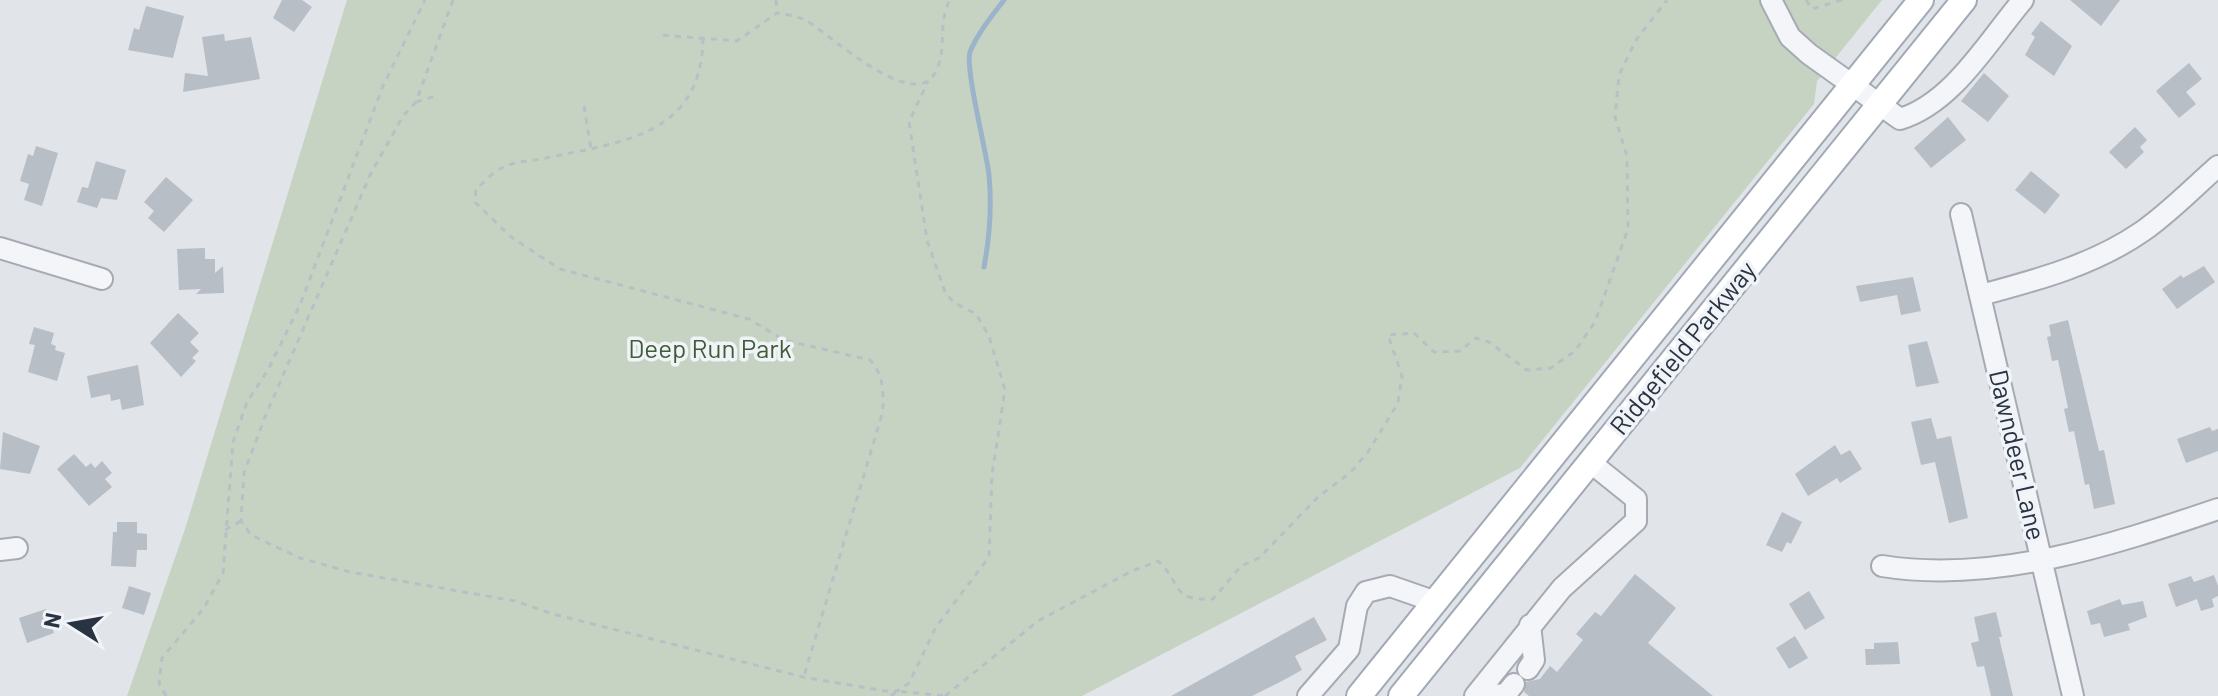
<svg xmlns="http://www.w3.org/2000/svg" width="2218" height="696" font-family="Barlow,sans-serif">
<rect width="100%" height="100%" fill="#e1e4e9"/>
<path fill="#c7d3c2" d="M347 0H1882L1817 81 1814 104 1520 468 1082 696H127L186 526Z"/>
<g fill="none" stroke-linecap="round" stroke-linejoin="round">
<path stroke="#9cb4c9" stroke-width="5" d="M984 267C990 235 992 207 989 175 986 149 965 69 970 52 977 34 992 16 1004 0"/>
</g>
<path fill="#b8bec6" d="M282 0H302L312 7 294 32 273 18Z
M2070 0H2120L2101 26Z
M146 6 184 16 173 58 128 50 134 28 139 30Z
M2041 21 2072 46 2054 76 2025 55 2035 37 2031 34Z
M224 34 225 41 251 37 260 79 183 92 185 73 208 76 202 37Z
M2189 63 2202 79 2186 92 2196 104 2179 118 2156 91Z
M1984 73 2009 96 1988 122 1961 101Z
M1948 117 1966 140 1931 168 1914 148Z
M2135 127 2147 140 2140 147 2144 152 2126 169 2109 152Z
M36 146 58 153 42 206 24 200 29 184 20 181 28 154 33 156Z
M96 161 126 170 117 200 101 198 97 208 77 202 82 187 88 188Z
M2031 171 2060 195 2045 214 2015 190Z
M166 177 193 200 164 232 148 218 154 211 144 202Z
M205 248V259H215V273L223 266 224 293 196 294 201 289 179 290 177 249Z
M2204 266 2215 282 2177 309 2162 289 2181 275 2183 278Z
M1913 277 1921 311 1901 315 1897 295 1860 302 1856 286Z
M178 313 199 333 190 342 199 351 192 358 196 361 181 377 150 343Z
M2068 320 2099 451 2104 450 2115 504 2094 509 2089 484 2085 485 2074 431 2069 432 2064 409 2068 408 2058 360 2052 361 2047 337 2051 336 2049 325Z
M34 327 54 333 51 344 56 346 55 350 65 353 57 381 28 372 35 345 29 344Z
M1927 341 1939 383 1916 387 1908 345Z
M138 365 144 405 122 410 120 399 111 401 110 394 91 398 87 376Z
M1931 418 1937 439 1951 436 1968 518 1949 523 1935 462 1921 465 1911 422Z
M2210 427 2212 431 2218 429V451L2186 463 2177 439Z
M3 432 40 446 30 474 0 469Z
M1835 445 1841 455 1850 450 1862 469 1840 483 1837 478 1808 496 1795 474Z
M74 454 86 467 91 463 95 468 102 461 112 473 105 479 112 487 89 506 57 469Z
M1782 512 1802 522 1791 544 1787 542 1782 552 1766 545Z
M117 522H137V533L147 534V550H137L136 567 111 566 113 532H117Z
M1635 574 1676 608 1648 643 1713 696H1529L1524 692 1526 682 1540 679 1550 666 1557 672 1583 640 1576 634 1595 612 1601 616Z
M2214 575 2218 586V596L2212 599 2214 607 2201 611 2197 599 2176 607 2168 584 2191 576 2194 582Z
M129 586 151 593 144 615 122 608Z
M1809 591 1825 618 1805 630 1789 604Z
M2120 599 2122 605 2143 601 2147 617 2128 624 2130 630 2104 637 2100 623 2091 625 2087 611Z
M46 609 54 633 27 643 19 618Z
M1996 612 2002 637H1999L2013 696H1991L1984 666 1977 667 1971 643 1979 641 1974 617Z
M1314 617 1327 640 1295 656 1302 670 1280 682 1252 696H1171Z
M1795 636 1808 658 1789 669 1776 648Z
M1898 642 1900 664 1866 665 1865 649H1874V643Z"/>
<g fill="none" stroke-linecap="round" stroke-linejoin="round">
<g stroke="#a6abb3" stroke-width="24">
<path id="minor" d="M1771 0 1790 37 1809 54 1900 119C1953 103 1988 41 2023 0
M1961 214 2073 696
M0 248 102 279
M1981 295C2037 280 2094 265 2143 231 2170 212 2193 188 2218 166
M0 550 17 548
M1882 566C1995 584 2112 545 2218 509
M1528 669 1534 660 1530 625
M1308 696 1349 649 1357 606 1366 592 1390 586 1436 602
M1475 696 1562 588 1636 521V499L1590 462
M1487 696 1506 694 1514 684"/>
</g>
<g stroke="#a0a9b5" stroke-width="28">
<path id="major" d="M1359 696 1921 0
M1401 696 1964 0"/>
</g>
<path stroke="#babfc5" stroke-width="3" stroke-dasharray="6 6" stroke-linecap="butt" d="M453 0 416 102 403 116 371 173 265 417 244 473 241 521 251 535 300 558 350 572 515 601 553 614 803 677 885 691H897L909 683 936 627 989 557 992 475 1005 390 989 336 976 314 953 302 945 292 927 240 909 122 928 81
M776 0 777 12
M1806 0 1812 9 1842 0
M663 35 737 41 777 13C787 15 798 16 807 21 828 33 913 113 935 73 948 50 937 23 950 0
M703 38C702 135 623 142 546 158 533 161 516 161 504 167 493 171 484 182 476 190L475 202 511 237 560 269 749 319 784 340 870 360C884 375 883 391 883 411L804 676
M416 102 436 96
M584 106 591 149
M225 530 241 521
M166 696 159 683 162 658 204 608 223 573 233 442 247 402 268 370 300 305 383 86 425 0
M891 696 897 691 945 696
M945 696 1038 621 1130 572 1158 561C1183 584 1170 601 1213 599L1241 566 1259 558 1319 496 1350 473 1368 452 1398 403 1402 376 1388 335 1414 333 1434 352 1460 351 1476 338 1489 342 1527 370 1551 368 1575 351 1595 322 1628 229 1627 156 1615 117 1619 75 1636 40 1667 0"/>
<use href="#minor" stroke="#f3f5f8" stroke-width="20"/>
<use href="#major" stroke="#fff" stroke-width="24"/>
</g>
<g text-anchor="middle" stroke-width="7" stroke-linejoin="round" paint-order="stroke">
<g font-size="26" fill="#293341" stroke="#f0f3f7">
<text transform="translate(1683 348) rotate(-51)" y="9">Ridgefield Parkway</text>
<text transform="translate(2017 455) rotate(77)" y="9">Dawndeer Lane</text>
</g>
<g font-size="26" fill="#3f5c37" stroke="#f0f3f7">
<text x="710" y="358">Deep Run Park</text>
</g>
</g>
<g transform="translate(72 624) rotate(281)" stroke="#f0f3f7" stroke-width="6" paint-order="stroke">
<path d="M0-6L14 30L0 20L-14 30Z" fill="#293341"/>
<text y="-12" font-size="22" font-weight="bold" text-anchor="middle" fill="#293341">N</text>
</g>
</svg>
